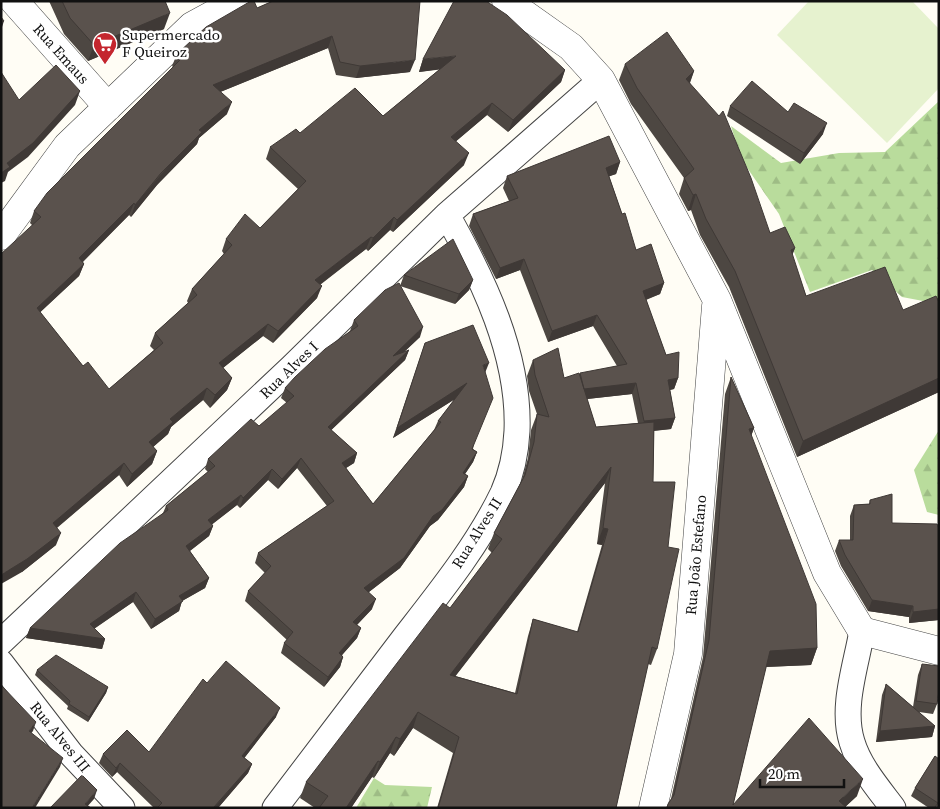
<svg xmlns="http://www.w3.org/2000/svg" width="940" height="809" font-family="'Source Serif 4',serif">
<defs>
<pattern id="forest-firs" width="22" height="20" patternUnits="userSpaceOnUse" patternTransform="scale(1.25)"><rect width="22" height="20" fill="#b9dc9c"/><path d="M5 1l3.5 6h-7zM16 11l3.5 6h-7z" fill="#9ebc85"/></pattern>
</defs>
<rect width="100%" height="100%" fill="#fffdf5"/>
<path fill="url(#forest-firs)" d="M939 101V304L902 297 872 270 810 292 779 214 741 159 731 126 781 163 839 153 885 152Z
M939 430V515L927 512 914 470Z
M374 778 385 785 432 787 427 808H356Z"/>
<path fill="#e6f2cf" d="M809 1H912L939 29V88L887 143 777 35Z"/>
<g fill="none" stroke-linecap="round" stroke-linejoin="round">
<g stroke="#444" stroke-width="27">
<path id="minor" d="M862 631C856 666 841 707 852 742 859 766 878 788 893 808
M1 642 292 367 447 215 601 80
M1 663 71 754 122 808
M275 808C318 751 362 694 405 637 440 592 478 545 503 493 511 475 516 452 517 431 520 355 483 279 447 215"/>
</g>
<g stroke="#444" stroke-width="29">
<path id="tertiary" d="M14 1 108 107
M506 1 571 47 601 80 717 300 827 573 862 631 939 651
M1 236 67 146 192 26 238 1
M653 808 688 654 716 306"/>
</g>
<use href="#minor" stroke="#fff" stroke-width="25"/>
<use href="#tertiary" stroke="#fff" stroke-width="28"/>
</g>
<path fill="#4d4742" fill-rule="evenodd" d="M49 1H165L164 29 88 61 64 34Z
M273 1 410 72 356 78 336 75 328 48 220 92 227 114 199 138 197 144 157 185 131 217 129 215 83 262 84 264 79 276 40 312 83 366 109 389 154 350 150 346 155 333 188 303 187 301 192 289 224 254 222 251 226 239 260 228 298 189 266 159 270 147 300 133 383 116 440 69 419 72 423 59 565 70 561 82 508 132 487 115 456 141 464 165 393 232 390 230 368 251 366 249 320 285 317 298 273 343 263 336 223 368 232 378 227 390 210 408 203 400 171 427 168 434 153 447 157 451 152 464 127 487 119 475 57 528 56 545 22 572 32 225 30 223 34 211 173 67 172 66 177 54 257 8Z
M625 64 694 71 690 83 770 233 795 248 792 255 806 296 903 310 939 302V392L797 457 729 287 700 235 691 210 688 211 679 194 684 178 631 104 619 80Z
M730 106 788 112 823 134 800 164 727 116Z
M620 162 616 174 609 176 622 214 636 250 664 283 660 294 646 300 666 355 678 378 674 389 670 390 675 418 671 429 654 431 653 482 657 649 651 665 648 664 616 808H437L453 753 413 728 394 756 390 753 374 778 372 777 351 808H315L300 798 306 782 450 608 492 553 488 549 494 533 522 480 528 458 531 430 537 414 529 391 527 376 533 360 564 378 617 366 593 326 548 342 520 270 496 279 469 226 473 214 509 201 503 188 507 176ZM632 394 638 423 596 427 587 399ZM605 483 597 544 602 545 577 632 533 619 528 636 515 693 455 676Z
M404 275 473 280 469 290 455 304 400 286 420 337 404 352 409 350 405 360 331 430 357 453 354 463 346 468 373 504 434 430 438 421 455 399 393 438 425 343 485 372 473 449 477 452 473 462 465 474 468 476 464 487 438 520 430 526 400 568 369 592 372 609 357 625 361 628 357 638 342 655 343 657 340 667 324 687 281 653 284 643 287 640 245 601 248 591 265 573 255 563 258 553 327 506 297 468 278 489 268 480 240 508 237 505 212 524 213 526 209 536 190 551 209 578 205 588 182 601 179 611 151 629 133 602 94 629 105 639 102 649 26 638 30 628 163 513 166 506 208 472 205 469 208 459 259 426 287 403 281 398 285 388 350 331 354 320 400 286Z
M731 377 754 428 751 436 817 648 811 665 766 667 733 805 857 796 845 807 847 808H666L668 804 671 799 703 657 725 394Z
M870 500 892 523 939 528V620L909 623V617L868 611 841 566 835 551 839 540H850V516L854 505 869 504Z
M922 664 937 704 933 714 919 712 935 726 932 737 876 742 882 695 886 684 913 707 918 675Z
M37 670 108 687 106 693 88 722 67 709 68 706 35 675Z
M207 683 276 717 244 758 252 764 248 773 218 808H154L117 772 112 777 99 763 103 754 149 752Z
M935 756 939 808H929L911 796 915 788Z"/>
<path fill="#3f3936" d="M170 13 164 29 88 61 94 45Z
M4 21 1 30V23Z
M332 36 328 48 208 97 213 85Z
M456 56 452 68 419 72 423 59Z
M415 60 410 72 356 78 360 66Z
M565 70 561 82 508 132 513 120Z
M694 71 688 87 686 79Z
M80 91 75 105 28 157 8 172 5 181 1 183V173L7 163Z
M232 102 227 114 199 138 197 144 157 185 131 217 135 205 199 130Z
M492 103 487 115 447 149 451 137Z
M827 123 823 134 800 164 804 153Z
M469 153 464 165 393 232 397 220Z
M620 162 616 174 602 179 606 168Z
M696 194 691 210 688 211 693 195Z
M134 203 129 215 74 270 79 258Z
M394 217 390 230 368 251 373 238Z
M371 237 366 249 310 292 315 280Z
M795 248 789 264 791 250Z
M524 259 520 270 496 279 500 268Z
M84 264 79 276 32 320 37 308Z
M473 280 469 290 455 304 459 294Z
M664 283 660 294 639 302 643 291Z
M322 286 317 298 273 343 278 331Z
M597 315 593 326 548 342 552 331Z
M268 324 263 336 214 375 219 363Z
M423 327 420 337 389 366 393 356Z
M409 350 405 360 324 437 328 427Z
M489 363 485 373 483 365Z
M232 378 227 390 210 408 215 395Z
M678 378 674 389 663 391 668 380Z
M939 378V392L797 457 803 441Z
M467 383 463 394 393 438 397 428Z
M636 383 632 394 578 400 582 389Z
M207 388 203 400 171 427 168 434 145 454 149 442 170 419Z
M675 418 671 429 640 432 644 421Z
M754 428 748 445 749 429Z
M157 451 152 464 127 487 132 474Z
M477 452 473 462 459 483 463 473Z
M357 453 354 463 338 473 342 463Z
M301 458 297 468 278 489 282 479Z
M124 463 119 475 48 535 53 523Z
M611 467 605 483 444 691 450 675Z
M272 469 268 480 240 508 243 498Z
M468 476 464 487 438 520 430 526 400 568 361 598 364 588Z
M241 495 237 505 205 530 208 520Z
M213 526 209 536 183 556 186 546Z
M603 528 608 529 602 545 597 544Z
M61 533 56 545 22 572 1 584V575Z
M209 578 205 588 182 601 179 611 151 629 155 619 179 596Z
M136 592 133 602 86 634 90 624Z
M376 599 372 609 350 632 353 622Z
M872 600 913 606 909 617 868 611Z
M939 609V620L909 623 913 612Z
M30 628 105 639 102 649 26 638Z
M361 628 357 638 335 663 339 653Z
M817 648 811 665 764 667 770 651Z
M343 657 340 667 324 687 328 677Z
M108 687 106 693 88 722 89 717Z
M280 708 276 717 239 765 242 756Z
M418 712 413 728 394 756 400 739Z
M36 722 33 731 26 740 29 731Z
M935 726 932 737 876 742 880 731Z
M396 737 390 753 374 778 380 762Z
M63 758 60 767 35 808H32Z
M378 761 372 777 351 808H346Z
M120 763 117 772 112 777 116 768Z
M252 764 248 773 218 808H214Z
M863 779 857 796 844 808 839 801Z
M97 790 94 799 86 808 85 804Z"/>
<path fill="#5a524d" stroke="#3f3936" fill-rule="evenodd" d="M62 1H165L170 13 94 45 70 18Z
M251 1H254L257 8 273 1H420L415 60 360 66 340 62 332 36 213 85 232 102 199 130 202 132 161 173 135 205 134 203 79 258 84 264 37 308 83 366 88 362 109 389 163 343 155 333 197 295 192 289 232 245 226 239 245 214 260 228 306 181 270 147 296 129 300 133 355 88 383 116 456 56 423 59 454 1H486L507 15 565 70 513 120 492 103 451 137 469 153 397 220 394 217 373 238 371 237 315 280 322 286 278 331 268 324 219 363 232 378 215 395 207 388 170 419 173 422 149 442 157 451 132 474 124 463 53 523 61 533 27 559 1 575V254L41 217 34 211 47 193 181 59 177 54 206 27Z
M1 17 4 21 1 23Z
M667 32 694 71 686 79 719 116 723 111 751 178 770 233 785 227 795 248 791 250 806 296 885 267 903 310 936 296 939 302V378L803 441 735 271 706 219 696 194 693 195 684 178 694 169 637 88 625 64Z
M56 65 80 91 33 143 7 163 10 167 1 173V72L19 100Z
M752 81 788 112 794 103 827 123 804 153 730 106Z
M609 136 620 162 606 168 622 214 625 213 636 250 651 244 664 283 643 291 666 355 679 352 678 378 668 380 675 418 644 421 636 383 584 389 580 373 627 364 597 315 552 331 524 259 500 268 473 214 518 198 507 176Z
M453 239 473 280 459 294 404 275Z
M399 283 423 327 393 356 409 350 328 427 357 453 342 463 373 504 441 422 438 421 467 383 397 428 425 343 473 325 489 363 483 365 493 398 472 449 477 452 463 473 468 476 442 510 433 516 404 558 364 588 376 599 353 622 361 628 339 653 343 657 328 677 284 643 293 632 248 591 271 566 258 553 334 501 301 458 282 479 272 469 243 498 241 495 208 520 213 526 186 546 209 578 179 596 183 601 155 619 136 592 90 624 105 639 30 628 120 543 168 510 166 506 215 466 208 459 251 419 259 426 294 396 285 388 295 377 325 349 358 326 354 320 385 290Z
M558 348 564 378 579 373 596 427 654 422 653 482H675L668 547 679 549 657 649 652 647 616 808H438L459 737 418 712 400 739 396 737 380 762 378 761 346 808H319L328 796 306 782 443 603 450 608 502 539 494 533 525 475 534 442 537 414 549 417 535 375 533 360ZM611 467 603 528 608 529 578 632 533 619 517 694 450 675Z
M731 377 754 428 749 429 816 604 817 648 770 651 733 805 809 718 863 779 839 801 847 808H667L668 804 674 795 709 640Z
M892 494V523L937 524 939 528V609L913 612V606L872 600 845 555 839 540H853L854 505 870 504V500Z
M56 655 108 687 89 717 69 704 70 701 37 670Z
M226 661 280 708 242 756 252 764 214 807 215 808H157L162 803 120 763 116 768 103 754 127 730 149 752 203 679 207 683Z
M922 664 939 666V691L937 704 916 701Z
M886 684 935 726 880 731Z
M1 685 36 722 29 731 63 758 32 808H1Z
M935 756 939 759V808H937L935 807 938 803 915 788Z
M82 775 97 790 85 804 91 808H50Z"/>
<defs>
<g id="supermarket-pin" transform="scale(1.25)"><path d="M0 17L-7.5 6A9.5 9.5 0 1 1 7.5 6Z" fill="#c4262e" stroke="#fff"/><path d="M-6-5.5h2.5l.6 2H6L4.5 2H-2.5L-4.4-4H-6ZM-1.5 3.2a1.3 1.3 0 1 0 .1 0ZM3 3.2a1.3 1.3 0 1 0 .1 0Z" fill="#fff"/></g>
</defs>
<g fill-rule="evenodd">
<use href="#supermarket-pin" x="105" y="44"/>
</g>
<g text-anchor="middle" stroke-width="5" stroke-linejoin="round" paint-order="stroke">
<g font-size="15" fill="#111" stroke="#fff" text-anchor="start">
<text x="122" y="40">Supermercado<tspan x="122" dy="17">F Queiroz</tspan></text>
</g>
<g font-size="15" fill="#111" stroke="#fff">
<text transform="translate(61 54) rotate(48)" y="5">Rua Emaus</text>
<text transform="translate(289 370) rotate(-44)" y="5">Rua Alves I</text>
<text transform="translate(477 533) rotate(-58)" y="5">Rua Alves II</text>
<text transform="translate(696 555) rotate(-85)" y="5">Rua João Estefano</text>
<text transform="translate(60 737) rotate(51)" y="5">Rua Alves III</text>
</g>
</g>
<rect width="940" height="809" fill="none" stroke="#111111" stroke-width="5"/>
<path d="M760 779v8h84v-8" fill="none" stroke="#111111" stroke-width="2.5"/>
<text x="768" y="779" font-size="15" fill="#111111" stroke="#ffffff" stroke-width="4" paint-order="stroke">20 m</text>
</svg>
